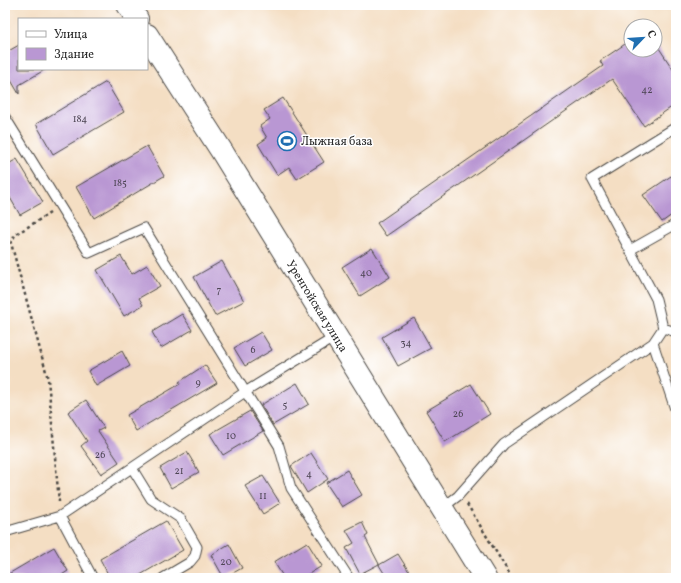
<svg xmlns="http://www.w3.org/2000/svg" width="681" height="583" font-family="Vollkorn,serif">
<rect width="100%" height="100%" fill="#fff"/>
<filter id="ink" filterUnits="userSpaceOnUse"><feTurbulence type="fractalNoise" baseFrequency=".025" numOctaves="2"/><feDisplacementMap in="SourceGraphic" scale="8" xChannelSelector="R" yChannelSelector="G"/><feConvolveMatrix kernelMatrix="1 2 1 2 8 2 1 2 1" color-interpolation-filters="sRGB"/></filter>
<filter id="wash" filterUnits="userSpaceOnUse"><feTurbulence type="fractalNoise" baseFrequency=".012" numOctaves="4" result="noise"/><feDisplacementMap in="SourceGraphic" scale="16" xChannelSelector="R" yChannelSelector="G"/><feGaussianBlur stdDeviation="0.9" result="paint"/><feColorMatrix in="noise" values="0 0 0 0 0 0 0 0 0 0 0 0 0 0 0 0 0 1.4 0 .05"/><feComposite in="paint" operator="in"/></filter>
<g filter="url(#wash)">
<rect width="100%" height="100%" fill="#f4dec3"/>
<g id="blocks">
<path fill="#b997d3" d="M631 40V50H655V42L676 74V104L644 126 612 79 386 236 377 223 603 66 600 61Z
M19 45V69H46L19 85V94L5 70V53Z
M106 82 124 112 53 154 36 124Z
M283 98 324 162 297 179 289 167 277 175 258 144 267 138 260 126 270 119 264 110Z
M147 146 164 176 94 218 76 187Z
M17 159 43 202 20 215 5 189V166Z
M671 176 676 183V212L662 222 643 195Z
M372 248 390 277 360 296 342 267Z
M121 256 132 274 147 265 160 286 139 298 143 305 124 316 97 270Z
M222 261 244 301 215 316 194 277Z
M182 314 192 330 161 348 152 332Z
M414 318 431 348 398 366 382 337Z
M261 332 272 350 245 366 234 348Z
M122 351 130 366 96 386 88 371Z
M205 365 217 383 136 431 127 415 180 384 179 382Z
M297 383 309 404 273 425 261 405Z
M471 384 490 414 445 442 426 411Z
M86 400 104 428 98 431 119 462 101 474 81 446 87 441 68 412Z
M250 411 263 431 223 455 210 434Z
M187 452 199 472 171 488 160 468Z
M311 453 328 479 307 493 291 466Z
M347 470 362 495 342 507 326 483Z
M263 476 280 503 263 514 245 486Z
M166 521 183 550 135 578H110L100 559Z
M362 522 368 535 365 537 379 564 360 574 346 548 354 543 346 530Z
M307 542 322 566 302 578H284L274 562Z
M229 544 242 568 224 578 211 555Z
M54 547 68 571 57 578H5V576Z
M398 554 413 578H387L379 565Z"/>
</g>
</g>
<g filter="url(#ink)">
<use href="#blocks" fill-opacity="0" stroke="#494642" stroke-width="1"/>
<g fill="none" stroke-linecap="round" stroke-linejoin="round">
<g stroke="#494642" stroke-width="11">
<path id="service" d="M5 117 89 253 144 228 279 446 291 488 349 578
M630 250 676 224
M663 328 676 332
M653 343 676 412
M132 468 151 499 181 519 197 547 195 556 190 562 163 578
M442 508 458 496 504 444 653 343 663 328 656 299 592 179 676 127
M60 516 93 578
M5 532 60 516 245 392 335 337"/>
</g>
<g stroke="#494642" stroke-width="24">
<g id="tertiary">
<path d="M128 5 137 19"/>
<path id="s1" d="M147 35 221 150 485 578"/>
</g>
</g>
<path stroke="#494642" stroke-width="2.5" stroke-dasharray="3 3" stroke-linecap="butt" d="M50 213 15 235 11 243 48 379 59 502
M467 504 512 578"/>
<use href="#service" stroke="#fff" stroke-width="9"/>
<use href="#tertiary" stroke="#fff" stroke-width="22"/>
</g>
</g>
<defs>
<g id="stadium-ring" transform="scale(1)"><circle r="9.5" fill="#fff" stroke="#1f6fb2" stroke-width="1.5"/><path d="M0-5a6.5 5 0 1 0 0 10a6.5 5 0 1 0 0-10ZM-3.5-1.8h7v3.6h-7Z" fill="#1f6fb2"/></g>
</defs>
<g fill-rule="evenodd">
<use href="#stadium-ring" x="287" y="141"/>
</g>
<g text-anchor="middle" stroke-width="3" stroke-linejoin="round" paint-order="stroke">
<g font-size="10" fill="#4e4655">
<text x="647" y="93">42</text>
<text x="80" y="122">184</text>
<text x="120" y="186">185</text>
<text x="366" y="276">40</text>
<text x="219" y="293">7</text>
<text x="406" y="346">34</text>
<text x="253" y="353">6</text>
<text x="198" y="386">9</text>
<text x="285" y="408">5</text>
<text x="458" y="417">26</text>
<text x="231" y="439">10</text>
<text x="100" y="458">26</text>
<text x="179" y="474">21</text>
<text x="309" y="477">4</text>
<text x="263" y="499">11</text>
<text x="226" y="565">20</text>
</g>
<g font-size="12" fill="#2b2b2b" stroke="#fff" text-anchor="start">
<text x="301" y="145">Лыжная база</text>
</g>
<g font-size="12" fill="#2b2b2b" stroke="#fff">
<text dy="4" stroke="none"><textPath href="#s1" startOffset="320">Уренгойская улица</textPath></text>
</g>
</g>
<rect width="681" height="583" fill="none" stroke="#fff" stroke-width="20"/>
<rect x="18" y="18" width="130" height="52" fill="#ffffff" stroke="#aaaaaa"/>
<rect x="26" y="31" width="20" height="6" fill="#ffffff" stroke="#aaaaaa"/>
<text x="54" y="38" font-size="12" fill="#2b2b2b">Улица</text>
<rect x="26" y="48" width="20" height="12" fill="#b997d3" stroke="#aaaaaa"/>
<text x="54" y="58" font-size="12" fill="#2b2b2b">Здание</text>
<g transform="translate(643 38) rotate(65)"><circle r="19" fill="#ffffff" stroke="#aaaaaa"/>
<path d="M0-3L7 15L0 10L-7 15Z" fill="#1f6fb2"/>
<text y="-6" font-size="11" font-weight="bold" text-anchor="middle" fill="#2b2b2b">С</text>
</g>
</svg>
